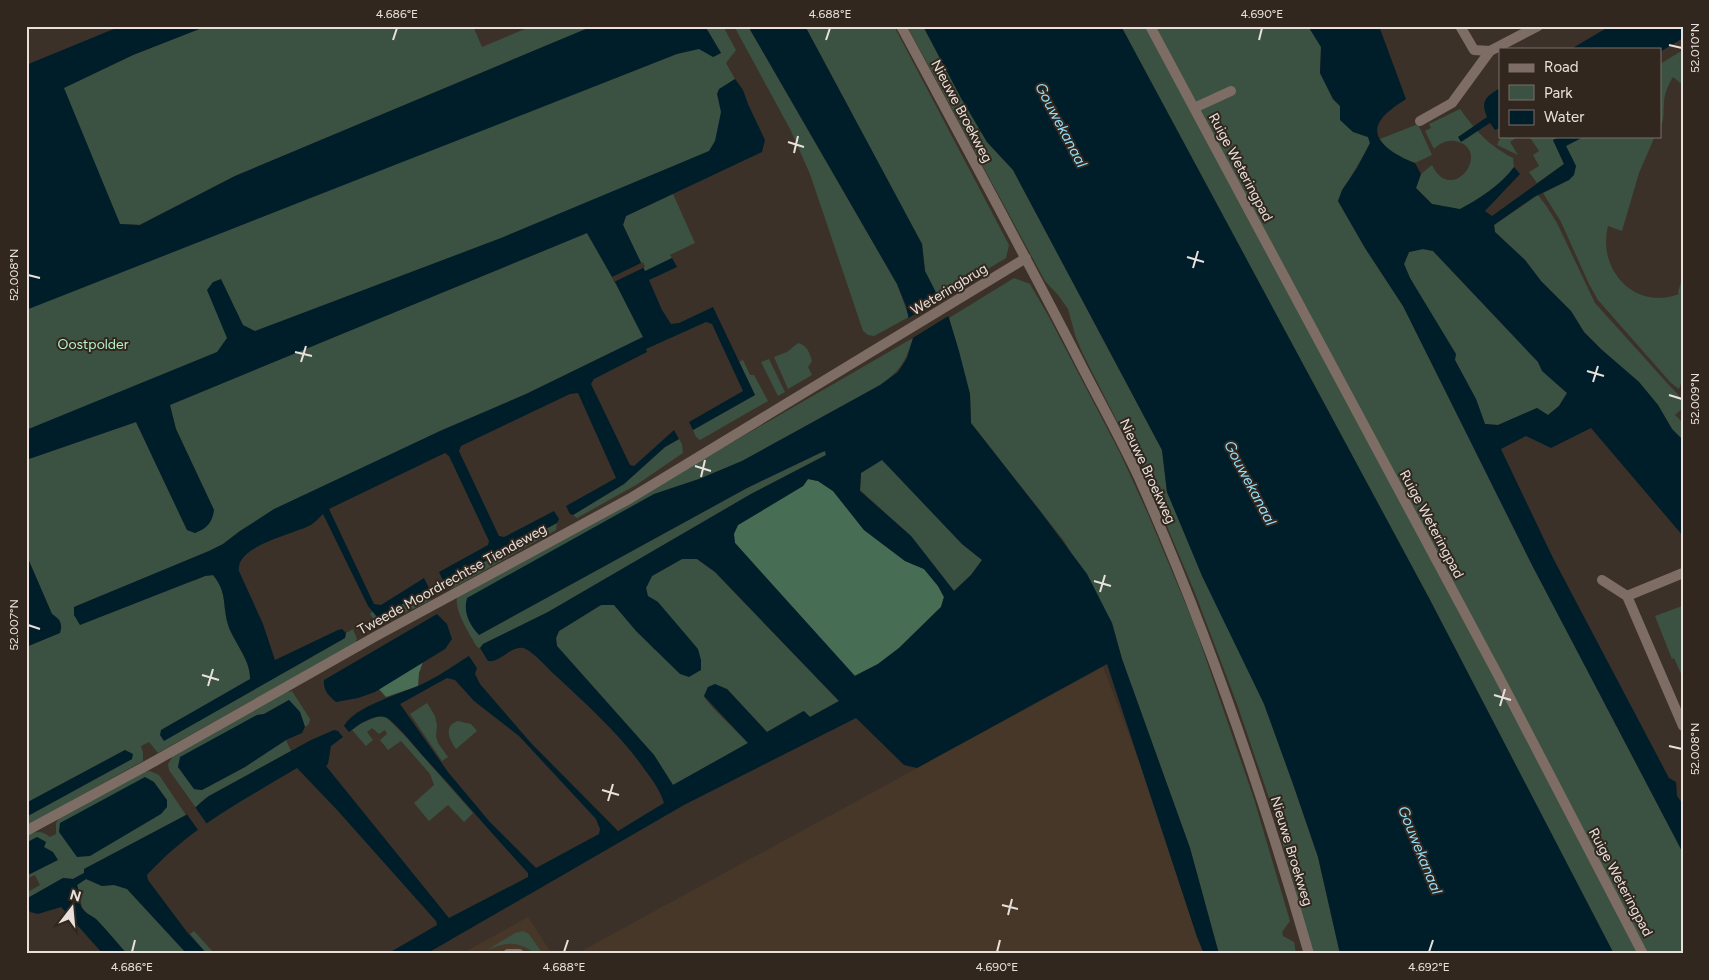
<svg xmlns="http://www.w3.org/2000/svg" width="1709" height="980" font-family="Figtree,sans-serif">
<rect width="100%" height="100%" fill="#3c3128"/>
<path fill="#473729" d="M1103 667 1190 893 1203 954H576Z
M528 917 552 954H461Z"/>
<path fill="#3b5142" d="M207 26H473L482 47 532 26H593L235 176 139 225 120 224 63 88 133 55Z
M705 26H723L736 50 726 63 735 79 723 87V138L694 174 26 443V299L700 32 713 57 721 53Z
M734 26H748L897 284 909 317 874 336 868 335 863 331 810 174 790 129Z
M805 26H894L1009 245 1006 258 939 299 925 271 922 244Z
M907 26H923L961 98 987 142 1013 170 1162 450 1167 492 1264 704 1293 784 1318 857 1340 954H1310L1295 888 1272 807 1237 704 1195 593 1156 500 1144 467 1122 431 1083 354 1076 338 1068 309 1058 295 1045 281Z
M1121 26H1308L1321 47 1320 73 1333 99 1340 106C1339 125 1353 132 1368 137L1370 143C1360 163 1347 181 1338 201L1365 248 1403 306 1532 565 1683 853V954H1614L1429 598Z
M1683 50V85L1673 77C1668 85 1664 94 1664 104 1663 114 1665 119 1660 127V64Z
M1460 109C1477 132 1487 144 1513 158L1514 167C1501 185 1479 199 1460 210L1432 204 1416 188 1421 174 1432 165C1452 207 1494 149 1455 141 1447 140 1440 143 1434 149L1425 131 1431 128 1429 124Z
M1418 124 1432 155 1415 163C1402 159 1386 152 1380 139Z
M1504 136H1519L1510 142 1518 155 1497 145 1499 140Z
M1529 136H1561L1553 140 1564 164 1537 183 1529 172 1539 166 1533 155 1539 151Z
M1585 136H1655L1639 173 1622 231 1608 226C1597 269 1634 311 1679 294L1678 292 1681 282H1683V378L1679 389 1671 383 1598 300 1589 284 1561 222 1543 193 1569 180 1576 166 1566 146Z
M673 194 695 243 670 255 672 258 645 272 623 225 626 216Z
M1538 195 1547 207 1557 223 1595 303 1668 384C1675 392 1683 396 1683 408L1675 415 1683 423V440L1672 429 1658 405 1639 382 1602 350 1584 332 1571 311 1541 281 1525 260 1495 232 1494 225Z
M587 233 616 284 643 337 526 394 440 431 240 531 223 544 209 551 74 607 196 580 205 576 213 575C229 594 221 608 230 630 237 646 251 662 250 680L161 730 260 686 345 638 346 633 353 629 357 639 355 643 158 753 149 742 141 746 143 753V761L26 826V817L132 759 125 750 26 803V647L59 633 60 620 52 614 26 554V460L136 422 187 530 195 533C207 528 212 523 214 510L176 429 169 405Z
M1423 249 1433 251 1538 362 1543 371 1567 393 1559 406 1548 415 1537 408 1498 425 1485 424 1476 399 1410 278 1404 264 1409 252Z
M1014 278 1030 284 1049 317 1120 453 1148 514 1194 624 1254 799 1290 921 1282 932 1283 936 1294 942 1296 954H1219L1190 848 1122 659 1112 623 1064 541 971 423 970 394 949 318Z
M913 338C905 363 901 369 881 385L742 461 699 479 654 494 479 635 747 488 820 453 825 451 826 455 751 494 548 612 483 644 480 648 477 647C470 635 454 610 457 597L660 484Z
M798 343C808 346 809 352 812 361L808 367 812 375 788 389 774 357 787 352Z
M769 359 785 392 778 396 761 362Z
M743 360 750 375H754L768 401 700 440 696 437 693 430 755 395 739 362Z
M679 439 682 444 683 453 636 485 577 518 573 515 624 484 665 447Z
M882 459 962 544 982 560 971 575 954 591 911 536 860 490 861 473Z
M557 523 556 530 453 588 449 587 444 583Z
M682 559H697L715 572 839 701 810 717 803 711 767 732 727 689 708 687 704 697 713 708 748 743 673 785 654 755 557 646 556 638 559 631 601 605H614L655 650 658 602 647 596 646 587 652 576Z
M430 590 431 600 384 623 375 622 370 614 373 611 377 617 381 615Z
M1682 606 1683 607V678L1674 658 1672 659 1655 616Z
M292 691 310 719 309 724 305 727 300 712 289 700 264 714 257 715 181 757 178 767 194 789 202 790 245 767 286 740 291 751 209 796 196 808 169 770 168 764 174 754 283 693Z
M427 703 435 716 437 725 436 736 438 743 448 757 442 761 410 714Z
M379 716 387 718 406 737 473 813 464 822 448 805 429 821 414 803 434 785 430 774 401 741 388 750 380 740 387 734 385 730 379 734 372 728 367 732 373 740 366 746 352 730 359 724Z
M458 721 471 724 477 731 456 749C449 739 443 726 458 721Z
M150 771 159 775 186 815 84 869V873L73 879 63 878 26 899V893L40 885 35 875 26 879V876L57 860 44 847 46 842 37 837 26 843V836C36 831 41 830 50 837L56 834V823L59 818 143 772Z
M86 879 102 886 114 884 127 889 187 954H127L96 919 86 913 82 907 77 885Z
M194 931 215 954H207L190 934Z
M523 931 529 934 543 954C535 954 534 953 528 949 513 940 502 944 487 950L515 933Z"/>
<path fill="#486d55" d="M808 479 818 481 833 491 864 530 905 561 924 569 938 586 944 597 941 607 899 648 878 664 854 676 735 543 733 534 738 525 803 486Z
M423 662 419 673 418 686 386 697 379 689Z"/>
<path fill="#001e2a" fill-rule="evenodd" d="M121 26H207L133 55 64 88 120 224 140 225 235 176 593 26H705L721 53 713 57 699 49 677 54 26 310V65Z
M748 26H805L922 244 925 271 949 318 959 351 970 394 971 423 1040 511 1087 574 1112 623 1122 659 1190 848 1219 954H1204L1197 937 1107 664 917 768 904 765 856 718 684 805 426 954H387L437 925 436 921 338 811 297 768C242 801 191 827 147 875L148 880 187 932 207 954H187L127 889 114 885 102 886 86 879 77 885C80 892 78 901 82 908 86 914 93 916 97 920 108 931 117 943 127 954H103L61 907 38 914 30 912 26 905V899L63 878 73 879 84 873V869L186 815C195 809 200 802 209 796L311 740 334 730 338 731 343 737 331 746 328 764 326 766 449 918 528 877V873C493 835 459 795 424 757 416 748 396 723 387 718 376 712 358 725 349 732L344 726C354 707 399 694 418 686 436 678 453 666 469 656L477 668 475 674 480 684 531 743 618 831 664 803C660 790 653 781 645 770 620 734 587 705 555 675 548 669 532 650 523 648 510 646 500 663 488 661L480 648 483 644 548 612 751 494 826 455 825 451 820 453 747 488 479 635C469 624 463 612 467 598L654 494 699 479 742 461 880 385 898 372 907 358 913 338 906 306 897 284ZM882 460 962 544 982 560 971 575 954 591 911 536 860 491 861 473ZM808 479 818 481 833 491 864 530 905 561 924 569 938 586 944 597 941 607 899 648 878 664 855 676 735 543 734 534 738 525 803 486ZM682 559H697L715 572 839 701 810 717 804 711 767 732 727 689 715 684 708 687 704 696 748 743 673 785 654 755 557 646 556 638 559 631 601 605H614L636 631 680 674 689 677 701 670V660L698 649 658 602 648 596 646 588 652 576ZM447 678 455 680 474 701 519 736 596 819 600 829 599 834 536 868 489 821 448 772 400 704Z
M923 26H1121L1429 598 1614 954H1340L1318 857 1293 784 1264 704 1202 576 1167 492 1162 450 1013 170 987 142 961 98Z
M1308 26H1379L1406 99C1397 105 1383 114 1379 123 1369 143 1402 158 1415 163L1421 174 1416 188 1432 204 1460 209C1479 199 1501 185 1514 167L1520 174 1485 211 1492 216 1564 164 1553 140 1561 136H1585L1566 146 1576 166 1574 175 1569 180 1534 197 1494 225 1495 232 1525 260 1541 281 1571 311 1584 332 1602 350 1639 382 1658 405 1672 429 1683 440V536L1591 428 1551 448 1526 436 1501 449 1553 558 1669 778 1676 782 1677 796 1683 804V853L1532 565 1403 306 1365 248 1338 201 1342 190 1357 168 1370 143 1368 137 1353 132 1340 120V106L1333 99 1320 73 1321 47ZM1423 249 1433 251 1538 362 1542 371 1567 393 1559 406 1548 415 1537 408 1498 425 1485 424 1476 399 1455 360 1456 354 1410 278 1404 264 1409 252Z
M1610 26H1683V38L1660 52V49H1571Z
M735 79 743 90 748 104 765 140 762 152 626 216 623 225 645 271 672 258 677 267 649 280 662 310 671 324 679 323 713 307 755 395 693 430 689 422 743 391 712 324 706 322 646 349 647 352 594 379 591 384 630 465 634 466 674 430 679 439 665 447 624 484 573 515 570 514 566 506 616 478 578 393 570 394 461 446 459 451 499 536 504 537 554 511 559 519 557 523 444 583 439 572 488 545 489 541 449 456 445 453 329 509 374 604 381 605 424 578 430 590 377 617 368 606 323 514C319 518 315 522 311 525 294 534 235 546 239 571L263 624 275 660 338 630 342 629 346 633 345 638 164 741 160 735 161 730 250 679C251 662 237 646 230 630 221 608 229 594 213 575L205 576 80 625 74 615V607L209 551 223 544 240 531 274 509 440 431 526 394 643 337 616 284 587 233 170 405 176 429 214 510C212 523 207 528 195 533L187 530 136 422 26 460V430L217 352 227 338 207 290 213 282 221 279 243 325 255 331 501 238 709 151 715 141 721 112 717 94 719 89Z
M1500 88V128L1495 130 1490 123 1461 142 1458 137 1487 117C1480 100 1486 97 1500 88Z
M26 554 52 614C60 620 63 623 60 633L26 647V627L29 625 26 612Z
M437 614 447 624 452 639 445 649 375 692 358 698 336 702C328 695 323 690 324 680Z
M289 700 300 712 305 727 302 733 286 740 245 767 202 790 194 789 178 767 180 757 257 715 264 714Z
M125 750 133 754 132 759 26 817V803Z
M145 777 154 782 167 800V807L161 814 90 856 77 857 59 832 60 823Z
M37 837 46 842 44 847 53 852 58 860 26 876V843Z"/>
<path fill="#3c3128" d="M643 262 645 267 614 282 612 277Z
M941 298 950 315 911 339 907 319Z
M195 807 207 824 198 830 186 813Z"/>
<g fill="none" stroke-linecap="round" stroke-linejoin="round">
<path stroke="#7e6d65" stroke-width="10" d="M901 26C959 134 1018 242 1074 351 1095 393 1119 435 1139 478 1208 633 1262 791 1309 954
M1150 26 1498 675 1643 954
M1460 26 1474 50 1490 51 1538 26
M1194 108 1231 91
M1420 121 1452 103 1490 51
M1683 573 1627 596 1683 726
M1602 580 1627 596
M26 831 155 761 378 635 629 499 1026 258
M508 954H519"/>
</g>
<path fill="none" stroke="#e8e1db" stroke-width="2" d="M393 40 397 28M826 40 830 28M1259 40 1262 28M1669 45 1682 48M788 142 804 147M794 153 798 136M1187 257 1204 262M1193 268 1198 251M28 275 40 278M295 352 312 356M301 362 306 346M1587 371 1604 376M1593 382 1598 366M1669 395 1682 399M695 466 711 471M701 477 705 460M1094 581 1111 586M1100 592 1105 575M28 625 40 629M202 675 219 680M208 686 213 669M1494 695 1511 700M1500 706 1505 689M1669 746 1682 749M602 790 619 795M608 801 613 784M1002 905 1018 909M1008 915 1012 899M132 952 135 940M564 952 568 940M997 952 1000 940M1429 952 1433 940"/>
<g text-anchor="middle" stroke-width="4" stroke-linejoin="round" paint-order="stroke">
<g font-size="14" fill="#e8e1db" stroke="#31271e">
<text transform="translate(962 111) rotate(62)" y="5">Nieuwe Broekweg</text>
<text transform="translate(1241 167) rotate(62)" y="5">Ruige Weteringpad</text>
<text transform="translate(949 289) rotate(-31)" y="5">Weteringbrug</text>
<text transform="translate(1148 471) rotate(65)" y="5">Nieuwe Broekweg</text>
<text transform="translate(1432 524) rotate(62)" y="5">Ruige Weteringpad</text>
<text transform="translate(452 579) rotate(-29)" y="5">Tweede Moordrechtse Tiendeweg</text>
<text transform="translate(1292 851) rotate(73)" y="5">Nieuwe Broekweg</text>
<text transform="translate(1621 882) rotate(62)" y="5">Ruige Weteringpad</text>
</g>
<g font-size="14" fill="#b3f3c9" stroke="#31271e">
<text x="93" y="349">Oostpolder</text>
</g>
<g font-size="15" font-style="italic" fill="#91dffc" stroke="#31271e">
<text transform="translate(1061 125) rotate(62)" y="5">Gouwekanaal</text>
<text transform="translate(1250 483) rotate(62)" y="5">Gouwekanaal</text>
<text transform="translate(1420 850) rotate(68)" y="5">Gouwekanaal</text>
</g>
</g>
<rect width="1709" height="980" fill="none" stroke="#31271e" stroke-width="55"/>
<rect x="1499" y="48" width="162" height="90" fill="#31271e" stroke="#7a716a"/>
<rect x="1509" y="64" width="25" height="8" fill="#7e6d65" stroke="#7a716a"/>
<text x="1544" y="72" font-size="15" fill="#e8e1db">Road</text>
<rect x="1509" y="85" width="25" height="15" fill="#3b5142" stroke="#7a716a"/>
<text x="1544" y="98" font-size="15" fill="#e8e1db">Park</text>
<rect x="1509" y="110" width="25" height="15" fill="#001e2a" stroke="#7a716a"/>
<text x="1544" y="122" font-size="15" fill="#e8e1db">Water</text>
<g transform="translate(72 908) rotate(16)" stroke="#31271e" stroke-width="4" paint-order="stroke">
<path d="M0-4L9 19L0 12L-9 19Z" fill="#e8e1db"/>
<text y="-8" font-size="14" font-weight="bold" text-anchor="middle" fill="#e8e1db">N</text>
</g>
<rect x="28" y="28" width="1654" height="924" fill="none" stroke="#e8e1db" stroke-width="2"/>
<g font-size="12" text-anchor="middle" fill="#e8e1db">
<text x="397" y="18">4.686°E</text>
<text x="830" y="18">4.688°E</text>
<text x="1262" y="18">4.690°E</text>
<text transform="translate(1695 48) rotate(-90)" y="4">52.010°N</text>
<text transform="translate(14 275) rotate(-90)" y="4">52.008°N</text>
<text transform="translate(1695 399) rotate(-90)" y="4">52.009°N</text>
<text transform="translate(14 625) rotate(-90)" y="4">52.007°N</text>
<text transform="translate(1695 749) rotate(-90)" y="4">52.008°N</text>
<text x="132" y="971">4.686°E</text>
<text x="564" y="971">4.688°E</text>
<text x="997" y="971">4.690°E</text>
<text x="1429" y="971">4.692°E</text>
</g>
</svg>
